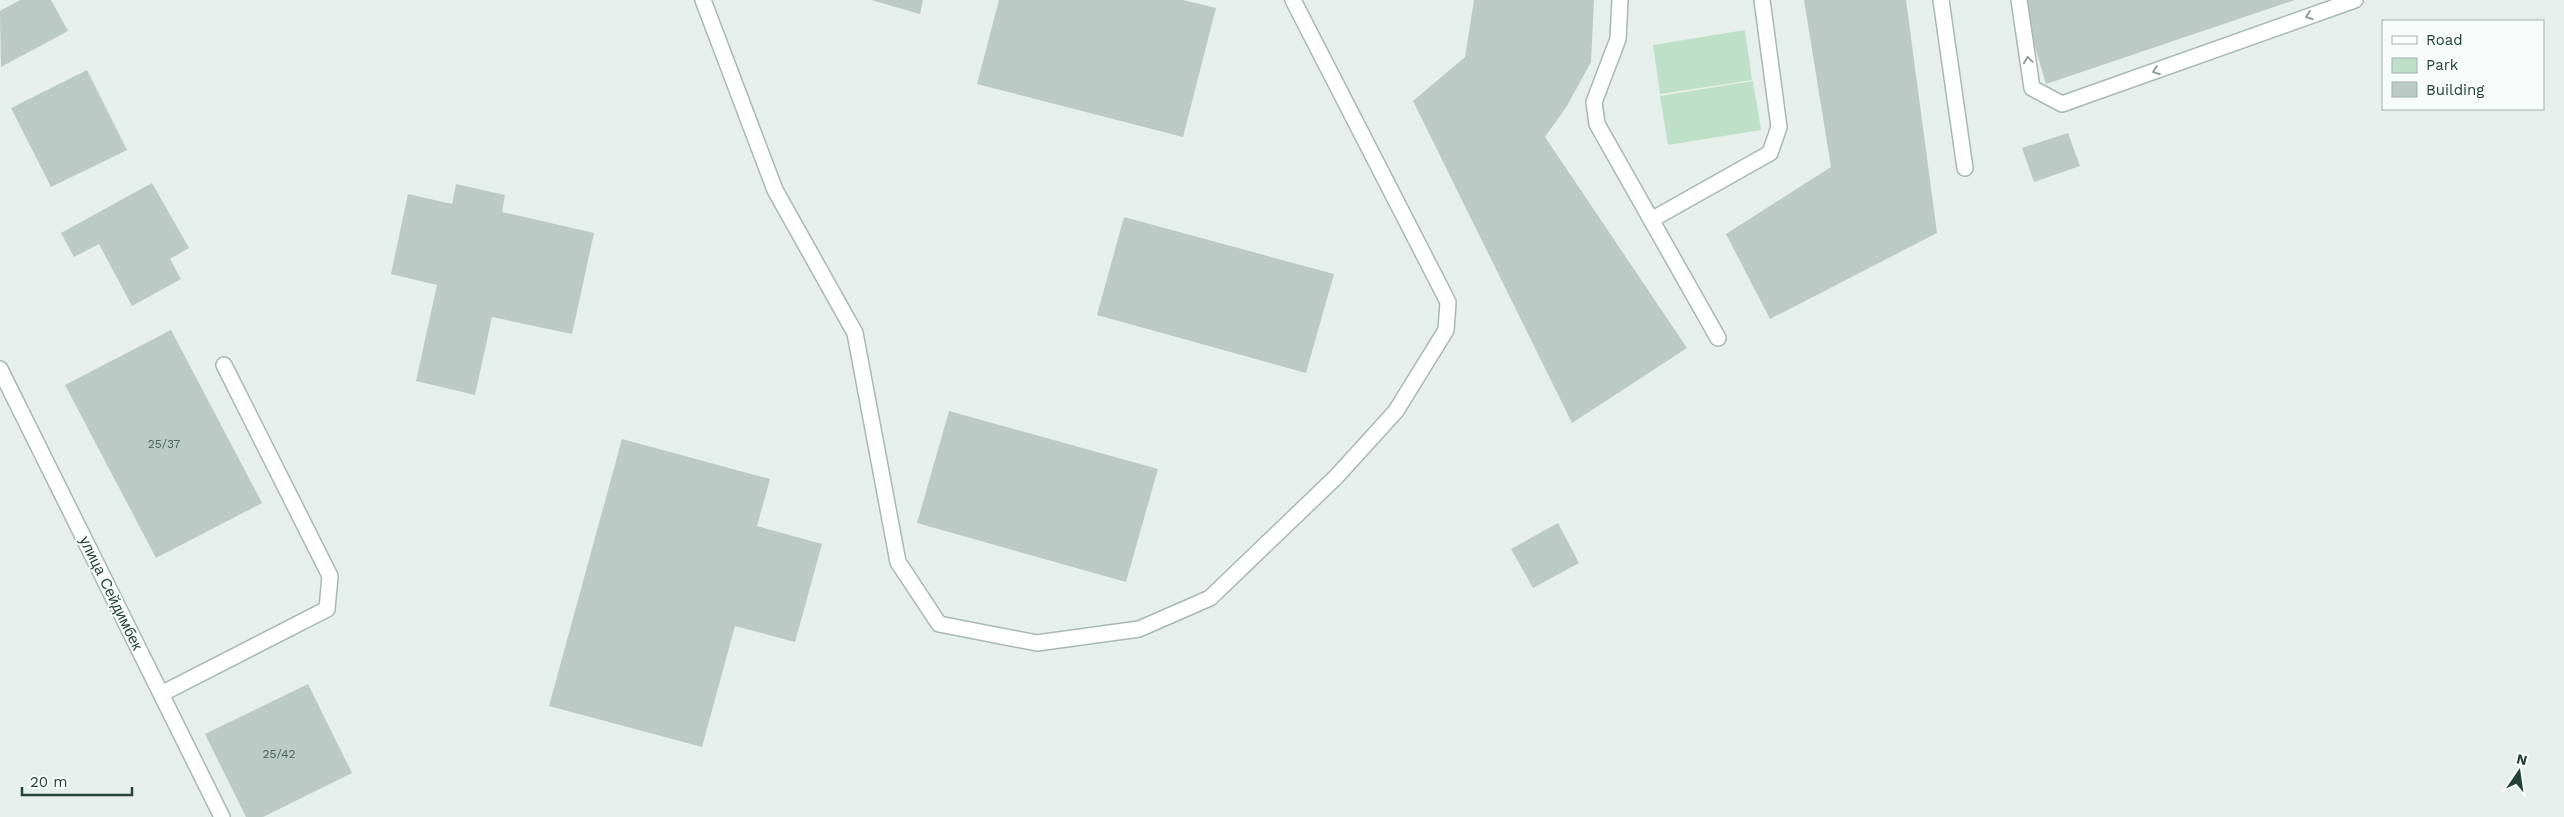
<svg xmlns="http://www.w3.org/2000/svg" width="2564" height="817" font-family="'Work Sans',sans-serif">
<rect width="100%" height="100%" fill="#e6efeb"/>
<path fill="#bfe0c8" d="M1745 30 1752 80 1660 94 1653 45Z
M1753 81 1761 130 1668 145 1660 96Z"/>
<path fill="#bbcac4" d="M20 0H51L68 31 1 67 0 11Z
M871 0H923L920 14Z
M999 0H1183L1216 8 1183 137 977 84Z
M1474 0H1594L1591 62 1567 106 1545 137 1687 348 1572 423 1413 101 1465 57Z
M1804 0H1906L1937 233 1770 319 1726 234 1831 167Z
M2021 0H2295L2046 84Z
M87 70 127 150 51 187 11 108Z
M2068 133 2080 166 2034 182 2022 148Z
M152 183 189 248 170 259 181 279 132 306 99 244 74 257 61 233Z
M456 184 505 195 502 212 594 233 572 334 492 317 475 395 416 381 437 285 391 274 408 194 452 204Z
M1124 217 1334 274 1306 373 1097 315Z
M171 330 262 503 156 558 65 385Z
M949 411 1158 469 1126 582 917 523Z
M622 439 770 479 757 526 822 544 795 642 735 626 702 747 549 706Z
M1558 523 1579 563 1533 588 1511 549Z
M308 684 352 773 263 817H246L205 734Z"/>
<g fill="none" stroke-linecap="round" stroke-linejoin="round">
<g stroke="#a8b8b2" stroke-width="18">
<path id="minor" d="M703 0 775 190 855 333 898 562 939 624 1037 643 1139 629 1210 598 1336 477 1396 411 1446 330 1448 302 1293 0
M1620 0 1618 39 1594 102 1597 124 1718 338
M1941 0 1965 168
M2019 0 2032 88 2062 104 2355 0
M1651 220 1770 153 1779 127 1762 0
M0 369 222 817
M161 694 327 609 330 576 224 365"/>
</g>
<use href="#minor" stroke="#fff" stroke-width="15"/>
</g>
<defs><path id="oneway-chevron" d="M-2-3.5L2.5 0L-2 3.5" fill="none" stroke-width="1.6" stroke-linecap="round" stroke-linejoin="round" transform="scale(1.25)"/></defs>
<g stroke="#92a09c">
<use href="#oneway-chevron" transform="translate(2309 16) rotate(160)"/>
<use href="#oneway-chevron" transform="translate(2028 60) rotate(-98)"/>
<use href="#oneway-chevron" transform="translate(2156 71) rotate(160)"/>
</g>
<g text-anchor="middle" stroke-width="4" stroke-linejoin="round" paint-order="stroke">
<g font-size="12" fill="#4a645c">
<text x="164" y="448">25/37</text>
<text x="279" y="758">25/42</text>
</g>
<g font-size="15" fill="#24423a" stroke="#f7fbf9">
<text transform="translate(111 593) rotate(64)" y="5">улица Сейдимбек</text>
</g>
</g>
<rect x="2382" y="20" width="162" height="90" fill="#f7fbf9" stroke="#a3b1ad"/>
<rect x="2392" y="36" width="25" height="8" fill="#ffffff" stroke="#a3b1ad"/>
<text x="2426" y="45" font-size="15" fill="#24423a">Road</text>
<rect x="2392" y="58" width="25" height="15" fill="#bfe0c8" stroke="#a3b1ad"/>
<text x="2426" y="70" font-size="15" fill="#24423a">Park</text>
<rect x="2392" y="82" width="25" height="15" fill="#bbcac4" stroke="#a3b1ad"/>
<text x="2426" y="95" font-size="15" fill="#24423a">Building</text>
<g transform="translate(2519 772) rotate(13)" stroke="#f7fbf9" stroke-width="4" paint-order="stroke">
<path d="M0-4L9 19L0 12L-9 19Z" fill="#24423a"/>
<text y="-8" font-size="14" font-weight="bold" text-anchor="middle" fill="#24423a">N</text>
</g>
<path d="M22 787v8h110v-8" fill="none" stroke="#24423a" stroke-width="2.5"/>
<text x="30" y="787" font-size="15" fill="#24423a" stroke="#f7fbf9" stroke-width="4" paint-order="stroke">20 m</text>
</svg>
